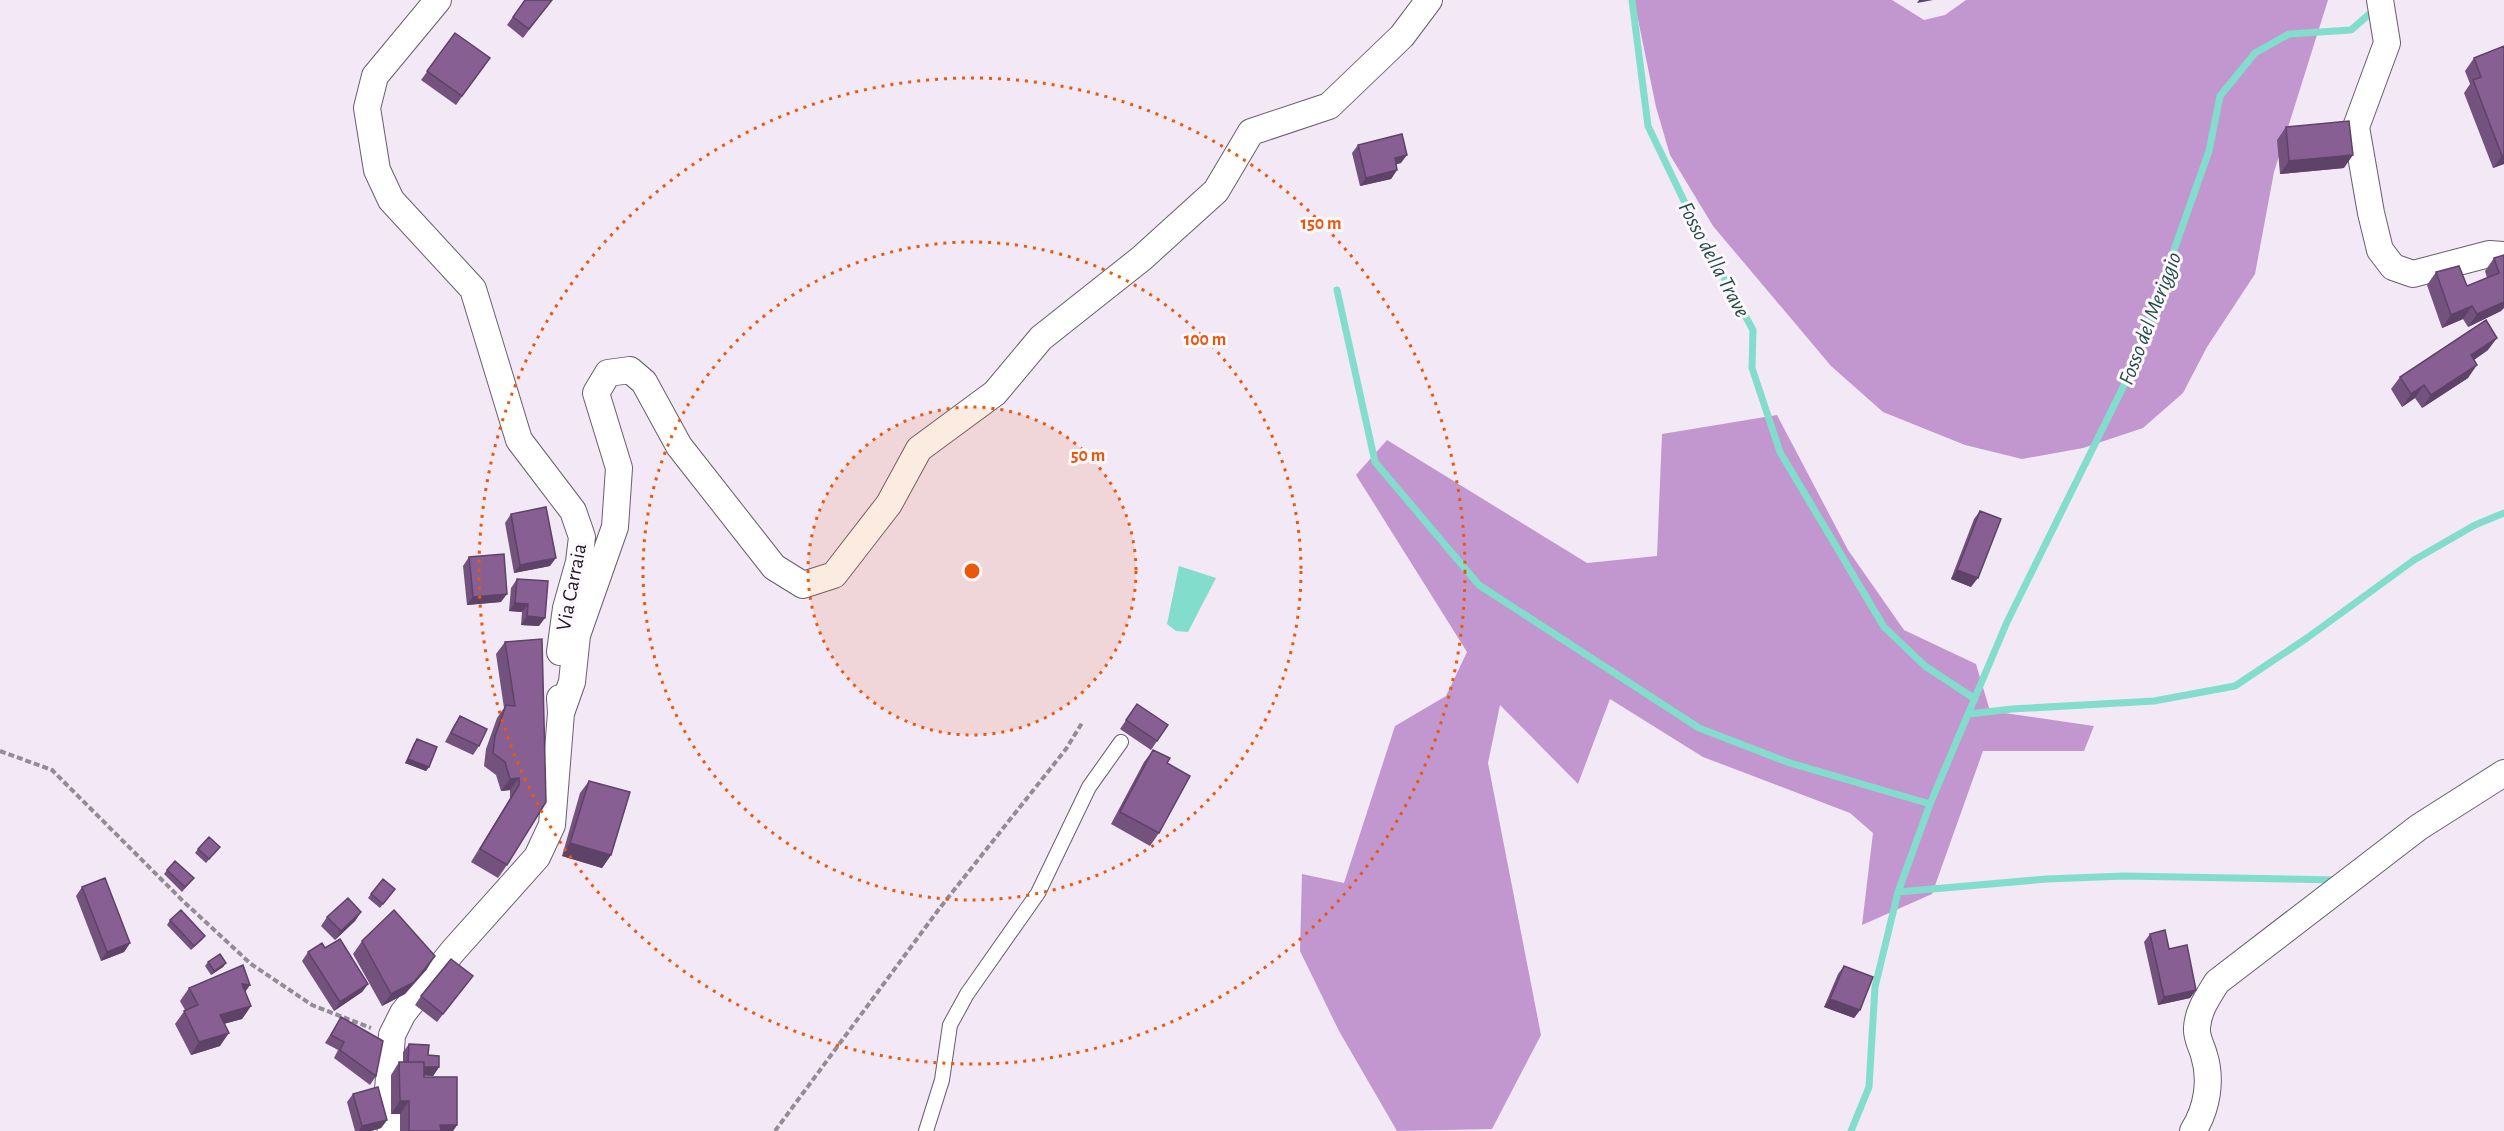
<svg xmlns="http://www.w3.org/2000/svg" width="2504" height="1131" font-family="'Alegreya Sans',sans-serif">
<rect width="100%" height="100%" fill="#f3e8f6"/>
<path fill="#c297cf" d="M1634 0H1892L1924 20 1945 15 1966 0H2328L2274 172 2255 274 2207 347 2183 393 2143 428 2083 448 2022 459 1965 445 1883 412 1831 366 1713 226 1670 155 1656 107Z
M1777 415 1848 550 1904 630 1976 664 1990 711 2094 726 2084 751H1983L1932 894 1862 925 1873 833 1850 813 1703 757 1610 699 1578 784 1500 705 1488 763 1541 1035 1492 1129 1397 1131 1339 1031 1300 951 1302 874 1344 883 1395 726 1446 696 1467 652 1356 475 1387 440 1587 563 1657 556 1662 434Z"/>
<path fill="#82ddcd" d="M1179 566 1216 578 1188 632 1176 631 1167 624Z"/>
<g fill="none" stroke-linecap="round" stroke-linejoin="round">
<path stroke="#82ddcd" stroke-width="7" d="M1632 0 1648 126 1698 230 1753 330 1752 368 1780 452 1884 627 1925 666 1975 699
M1337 290 1375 462 1479 585 1699 728 1790 763 1930 804
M1969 714 2012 709 2154 701 2235 686 2307 638 2414 560 2475 525 2504 513
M1898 892 2047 879 2124 876 2338 880
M1851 1131 1869 1087 1875 987 1898 892 1930 804 2007 622 2132 369 2209 151 2220 96 2255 53 2289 34 2351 30 2374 10"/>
<g stroke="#685f6b" stroke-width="16">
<path id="lane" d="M926 1131 942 1080 950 1025 967 994 1038 893 1089 787 1121 742"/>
</g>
<g stroke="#685f6b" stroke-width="28">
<path id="street" d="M438 0 375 76 367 108 377 170 391 200 473 289 519 440 573 511 582 537 579 562 566 608 560 652
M2380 0 2387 43 2356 127 2371 213 2380 250 2393 267 2413 274 2489 254 2504 255
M561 713 572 682 577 635 615 527 619 468 596 393 608 373 630 370 644 382 679 446 774 567 803 585 834 575 889 504 919 449 995 393 1041 338 1142 258 1216 191 1251 132 1329 106 1402 36 1429 0
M391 1131 387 1104 392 1035 403 1013 453 951 537 857 552 825 561 713 560 698
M2193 1131C2207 1109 2212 1080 2204 1055 2202 1047 2196 1037 2197 1028 2198 1010 2208 997 2217 982L2419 827 2504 773"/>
</g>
<path stroke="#938c96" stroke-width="4" stroke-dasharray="6 3" stroke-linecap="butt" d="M0 751 52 770 183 901 251 964 312 1005 371 1028
M775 1131 939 909 1066 749 1082 723"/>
<use href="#lane" stroke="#fff" stroke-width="14"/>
<use href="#street" stroke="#fff" stroke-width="26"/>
</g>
<path fill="#74527e" d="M525 0H552L523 38 507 25Z
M455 33 490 58 456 105 421 80Z
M2504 46V164L2493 168 2464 93 2470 84 2465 71 2474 58Z
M2286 127 2344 168 2280 174 2277 140Z
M1358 145 1401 163 1396 164 1397 170 1391 179 1360 186 1352 153Z
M2504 255 2501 311 2468 327 2463 319 2442 328 2427 285 2436 272 2467 286 2487 278 2485 271 2494 258Z
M2488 350 2474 360 2468 378 2422 408 2415 398 2402 407 2391 389 2400 377Z
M1980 511 1971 587 1951 579 1974 519Z
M511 514 550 566 514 573 505 523Z
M469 557 501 602 467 605 463 566Z
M517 579 539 626 521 625 522 612 509 611 511 588Z
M542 639 507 865 498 878 471 862 510 798V790L501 791 496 775 484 766 486 749 497 718 504 708 496 654 505 642Z
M1137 704 1168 725 1151 750 1120 729Z
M460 716 479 746 473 755 445 742 454 725Z
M417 739 429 767 426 771 405 763 414 743Z
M1153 750 1167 763 1159 833 1150 846 1111 824 1144 762Z
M589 781 611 855 602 868 562 856 580 793Z
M220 847 206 863 195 853 198 849Z
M167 870 194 878 182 892 164 874Z
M82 887 130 943 124 952 101 961 76 896Z
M395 889 380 908 368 898 371 894Z
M361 912 355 921 335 940 321 926 327 917Z
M170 920 205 936 202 940 191 950 167 925Z
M2150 934 2169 949 2196 990 2190 998 2158 1005 2144 942Z
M362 941 427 969 405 994 382 1006 353 954Z
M308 952 368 984 362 992 334 1011 302 961Z
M208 962 226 963 223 967 211 975 205 966Z
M1844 966 1860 1010 1854 1018 1824 1007 1838 974Z
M473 976 437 1022 415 1005 421 996Z
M250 985 245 992 251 1006 242 1019 224 1024 220 1046 191 1055 175 1024 185 1010 180 1001 189 988Z
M341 1017 376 1076 370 1085 334 1058 338 1050 325 1043Z
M409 1044 428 1055 439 1067 433 1076 424 1075V1077L457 1125 453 1131H400V1114H391V1075L399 1062H403V1052Z
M353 1094 387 1120 381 1128 371 1131H355L347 1102Z"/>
<path fill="#5e4267" d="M1919 0H1933L1917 3Z
M1407 155 1401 163 1389 166 1395 158Z
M2353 155 2344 168 2280 174 2289 161Z
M2504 155V164L2493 168 2502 156Z
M1397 170 1391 179 1360 186 1366 178Z
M2504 302V308L2501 311 2468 327 2477 314Z
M2472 306 2463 319 2442 328 2451 315Z
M2497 338 2488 350 2462 368 2471 355Z
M2477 365 2468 378 2422 408 2431 395Z
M2424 385 2415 398 2402 407 2411 394Z
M556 558 550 566 514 573 520 565Z
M1957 570 1978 578 1971 587 1951 579Z
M507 594 501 602 467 605 473 597Z
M515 603 528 604 522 612 509 611Z
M527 616 545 618 539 626 521 625Z
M408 759 429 767 426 771 405 763Z
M519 778 510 790 501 791 510 779Z
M570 843 611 855 602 868 562 856Z
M361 912 355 921 335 940 341 931Z
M130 943 124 952 101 961 107 952Z
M435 956 427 969 405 994 382 1006 391 994Z
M226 963 223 967 211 975 214 971Z
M242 984 250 985 241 997Z
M368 984 362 992 334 1011 340 1002Z
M2196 990 2190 998 2158 1005 2164 997Z
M1830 999 1860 1010 1854 1018 1824 1007Z
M251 1006 242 1019 211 1027 220 1015Z
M229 1033 220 1046 191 1055 199 1042Z
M408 1066 439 1067 433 1076 402 1075Z
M400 1101H409L400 1114H391Z
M387 1120 381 1128 371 1131H359L362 1126Z
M440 1125H457L453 1131H436Z"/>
<path fill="#875f93" stroke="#5e4267" stroke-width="1.5" d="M525 0H552L529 29 513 17Z
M455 33 490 58 462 96 427 71Z
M2504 46V155L2502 156 2473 80 2481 77 2474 58Z
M2349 121 2353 155 2289 161 2286 127Z
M1402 134 1407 155 1395 158 1397 170 1366 178 1358 145Z
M2504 255V302L2477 314 2472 306 2451 315 2436 272 2459 266 2467 286 2499 273 2494 258Z
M2486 320 2497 338 2471 355 2477 365 2431 395 2424 385 2411 394 2400 377Z
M546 507 556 558 520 565 511 514Z
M1980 511 2001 519 1978 578 1957 570Z
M504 554 507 594 473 597 469 557Z
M517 579 548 581 545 618 527 616 528 604 515 603Z
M542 639 546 802 507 865 480 849 519 785V778L510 779 505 762 493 753 495 736 506 705 515 706 505 642Z
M1137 704 1168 725 1157 741 1126 720Z
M460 716 487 729 479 746 451 733Z
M417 739 437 747 429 767 408 759Z
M1153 750 1170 758 1167 763 1190 776 1159 833 1120 812Z
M589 781 630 792 611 855 570 843Z
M209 837 220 847 209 859 198 849Z
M175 861 194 878 185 887 167 870Z
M105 878 130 943 107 952 82 887Z
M383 879 395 889 383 904 371 894Z
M348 898 361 912 341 931 327 917Z
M181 910 205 936 194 946 170 920Z
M394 910 435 956 414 982 391 994 362 941Z
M2165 930 2169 949 2187 945 2196 990 2164 997 2150 934Z
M340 939 368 984 340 1002 308 952 322 943 325 948Z
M220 954 226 963 214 971 208 962Z
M451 959 473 976 443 1014 421 996Z
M243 965 250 985 242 984 251 1006 220 1015 229 1033 199 1042 184 1011 198 1005 189 988Z
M1844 966 1873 977 1860 1010 1830 999Z
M341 1017 383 1041 376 1076 340 1050 344 1042 331 1035Z
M409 1044 429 1045 428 1055 439 1056V1067H424V1062H408Z
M399 1062H424V1077H457V1125H440L441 1131H409V1101H400Z
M378 1087 387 1120 362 1126 353 1094Z"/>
<circle cx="972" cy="571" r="164" fill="#e8590c" fill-opacity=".12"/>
<g fill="none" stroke="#e8590c" stroke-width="3" stroke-dasharray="3 6">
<circle cx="972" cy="571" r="164"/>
<circle cx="972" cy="571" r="329"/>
<circle cx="972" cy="571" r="493"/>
</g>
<g text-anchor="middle" stroke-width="6" stroke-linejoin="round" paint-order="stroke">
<g font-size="21" fill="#1f1c21" stroke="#fcf8fd">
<text transform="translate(571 587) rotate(-79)" y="7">Via Carraia</text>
</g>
<g font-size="22" font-style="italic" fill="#234d45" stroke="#fcf8fd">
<text transform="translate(1715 259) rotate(62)" y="8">Fosso della Trave</text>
<text transform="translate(2149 318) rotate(-69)" y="8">Fosso del Meriggio</text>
</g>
</g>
<circle cx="972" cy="571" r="9" fill="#e8590c" stroke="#fcf8fd" stroke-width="3"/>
<g font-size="18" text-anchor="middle" font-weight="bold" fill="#e8590c" stroke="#fcf8fd" stroke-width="6" stroke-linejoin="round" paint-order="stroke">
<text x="1321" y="229">150 m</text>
<text x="1205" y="345">100 m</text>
<text x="1088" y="461">50 m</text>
</g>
</svg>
